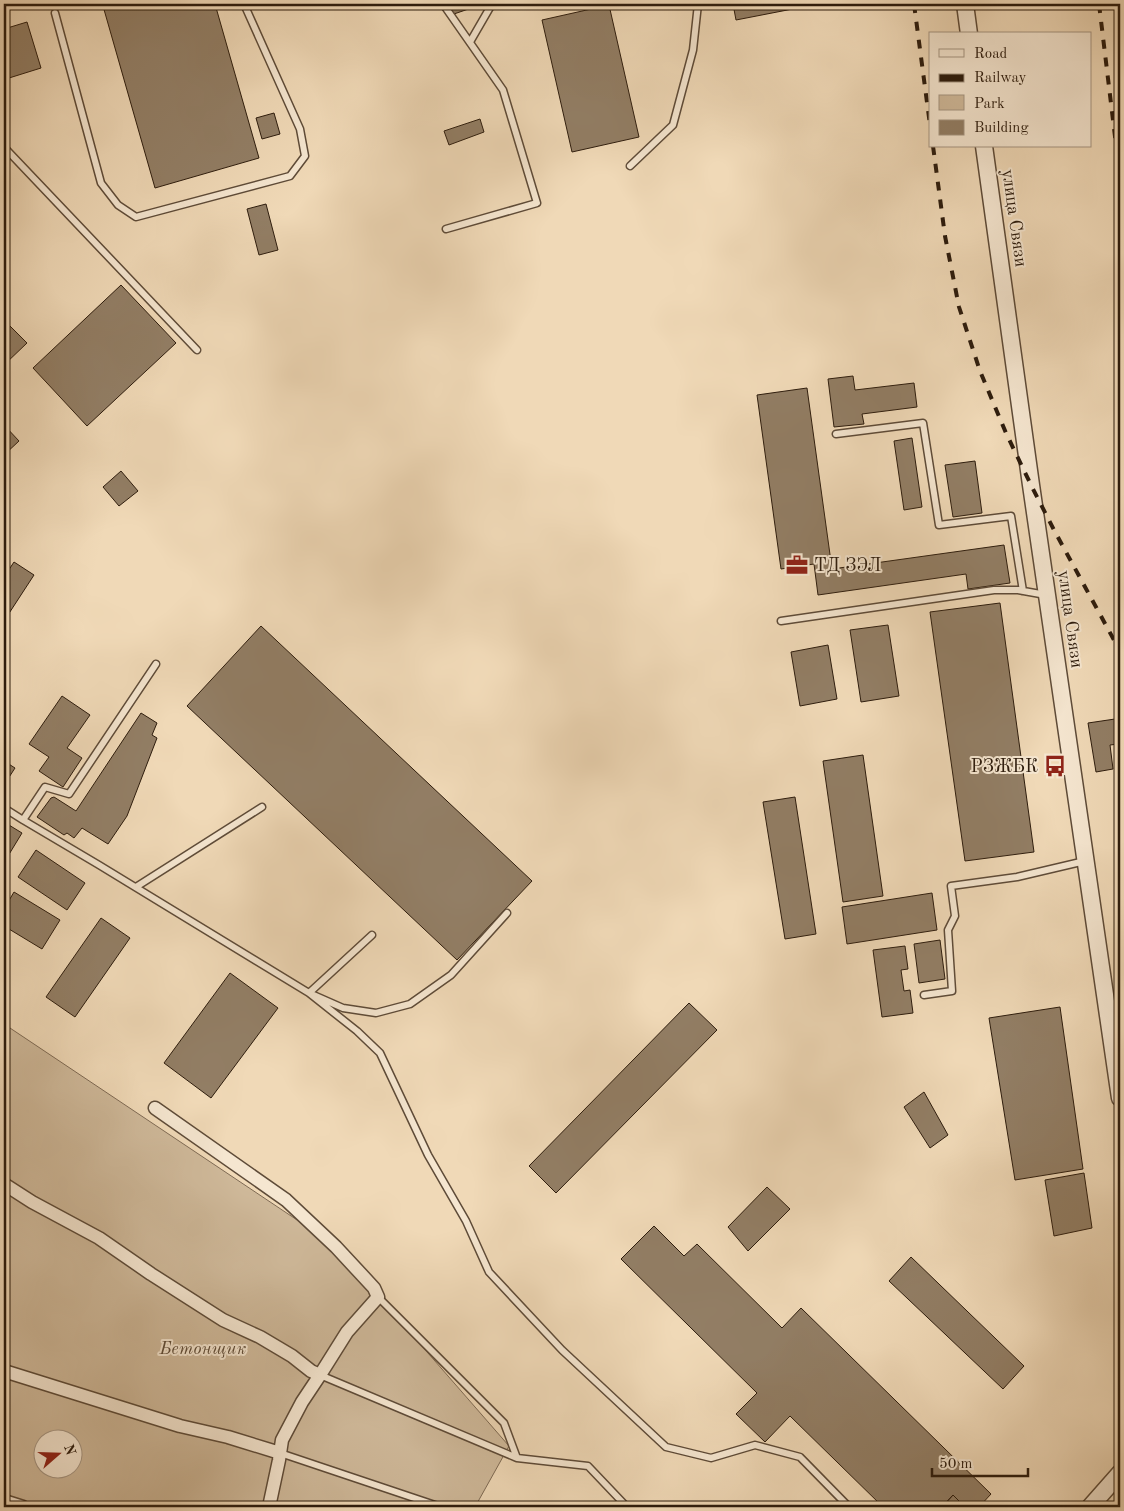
<svg xmlns="http://www.w3.org/2000/svg" width="1124" height="1511" font-family="'Old Standard TT',serif">
<rect width="100%" height="100%" fill="#f0d9b7"/>
<filter id="stains"><feTurbulence type="fractalNoise" baseFrequency=".004" numOctaves="4"/><feColorMatrix values="0 0 0 0 .2 0 0 0 0 .09 0 0 0 0 .02 0 0 0 .5 -.17"/></filter>
<radialGradient id="worn" r=".72"><stop offset=".6" stop-color="#630" stop-opacity="0"/><stop offset="1" stop-color="#630" stop-opacity=".3"/></radialGradient>
<path fill="#cfb99a" stroke="#7e6a54" fill-rule="evenodd" d="M4 1024 333 1244 509 1446 475 1507H4ZM42 1438H72V1468H42Z"/>
<path fill="#927e65" stroke="#2d1c0d" d="M110 4H215L259 158 155 188 103 6Z
M447 4H483L451 15Z
M733 4H808V6L736 20Z
M609 5 639 137 572 152 542 20Z
M27 22 41 68 9 78 4 61V29Z
M274 113 280 134 262 139 256 118Z
M480 119 484 132 449 145 444 131Z
M266 204 278 250 259 255 247 209Z
M121 285 176 343 87 426 33 368Z
M4 320 27 343 4 365Z
M853 376 855 390 914 383 917 407 862 414 864 424 834 427 828 379Z
M807 388 832 569 1004 545 1010 583 968 589 966 574 818 595 814 564 781 569 757 395Z
M4 425 19 441 4 455Z
M912 438 922 507 904 510 894 441Z
M975 461 982 513 953 517 945 465Z
M121 471 138 491 119 506 103 487Z
M14 562 34 575 4 621V577Z
M1000 603 1034 852 965 861 930 612Z
M888 625 899 696 861 702 850 630Z
M261 626 532 881 457 960 187 706Z
M828 645 837 699 800 706 791 652Z
M62 696 90 715 67 748 82 758 63 787 39 771 49 757 29 744Z
M141 713 157 723 152 735 157 738 127 816 108 844 82 828 74 838 67 833 64 835 37 817 51 798 54 797 76 811Z
M1115 719 1119 744 1110 745 1113 769 1096 772 1088 723Z
M863 755 883 896 843 902 823 761Z
M4 761 15 768 4 785Z
M795 797 816 934 785 939 763 802Z
M4 822 22 833 8 856 4 853Z
M36 850 85 883 67 910 18 877Z
M14 892 60 920 42 949 4 926V909Z
M932 893 937 930 847 944 842 907Z
M101 918 130 938 75 1017 46 997Z
M940 940 945 979 919 983 914 944Z
M905 946 908 969 901 970 904 991 910 990 913 1013 882 1017 873 950Z
M230 973 278 1008 211 1098 164 1063Z
M689 1003 717 1030 556 1193 529 1166Z
M1060 1007 1083 1169 1015 1180 989 1018Z
M924 1092 948 1135 930 1148 904 1107Z
M1084 1173 1092 1228 1054 1236 1045 1180Z
M767 1187 790 1209 748 1251 728 1227Z
M654 1226 684 1256 697 1244 782 1328 801 1308 991 1494 979 1507H965L953 1495 942 1507H883L790 1416 765 1442 736 1414 757 1393 621 1259Z
M911 1257 1024 1366 1003 1389 889 1281Z
M953 1495 965 1507H942Z"/>
<g fill="none" stroke-linecap="round" stroke-linejoin="round">
<g stroke="#5e4b38" stroke-width="9">
<path id="service" d="M443 4 503 90 537 203 446 229
M55 13 101 183 118 205 136 217 290 176 305 156 300 129 244 4
M470 42 492 4
M4 147 197 350
M630 166 673 125 693 50 698 4
M836 434 923 423 939 525 1011 516 1023 591
M781 621 994 590H1018L1046 595
M4 808 23 820 45 787 69 794 156 664
M23 820 99 865 309 993 357 1031 380 1053 428 1155 466 1221 489 1272 562 1350 666 1447 711 1458 755 1445 800 1457 849 1507
M136 887 262 807
M372 935 309 993 343 1008 376 1013 410 1004 451 975 507 913
M924 995 952 991 948 930 955 916 951 886 1017 877 1085 861
M378 1297 504 1423 517 1458 588 1466 627 1507
M320 1375 517 1458
M280 1453 441 1507"/>
</g>
<g stroke="#5e4b38" stroke-width="15">
<path id="minor" d="M155 1108 286 1200 336 1247 374 1288 378 1297 347 1332 320 1375
M4 1184 32 1202 99 1238 151 1274 223 1320 260 1337 292 1356 311 1371 320 1375 302 1402 282 1440 279 1460 269 1507
M4 1371 180 1426 228 1437 280 1453
M4 1501 23 1507"/>
</g>
<g stroke="#5e4b38" stroke-width="19">
<path id="tertiary" d="M965 4 969 34
M984 146 1031 485 1120 1098
M1090 1507 1120 1473"/>
</g>
<use href="#service" stroke="#f5e6d0" stroke-width="6"/>
<use href="#minor" stroke="#f5e6d0" stroke-width="12"/>
<use href="#tertiary" stroke="#f5e6d0" stroke-width="16"/>
<path stroke="#2d1c0d" stroke-width="4" stroke-dasharray="9 9" stroke-linecap="butt" d="M914 4 930 125
M1099 4 1120 178
M933 146 945 236 959 307 980 371 1006 433 1031 485 1054 530 1120 651"/>
</g>
<defs>
<g id="office-bare" transform="scale(1.725)"><path d="M-6-3h4V-5.5h4V-3h4V5H-6ZM-1-4.5V-3h2v-1.5ZM-6 0V1H6V0Z" fill="#8f2418" stroke="#f5e6d0" stroke-width="2.5" paint-order="stroke"/></g>
<g id="bus-bare" transform="scale(1.725)"><path d="M-5-6H5V4H4V6H2V4H-2V6H-4V4H-5ZM-3.5-4V0h7V-4ZM-3.5 1.2v1.5H-2V1.2ZM2 1.2v1.5H3.5V1.2Z" fill="#8f2418" stroke="#f5e6d0" stroke-width="2.5" paint-order="stroke"/></g>
</defs>
<g fill-rule="evenodd">
<use href="#office-bare" x="797" y="565"/>
<use href="#bus-bare" x="1055" y="766"/>
</g>
<g text-anchor="middle" stroke-width="4" stroke-linejoin="round" paint-order="stroke">
<g font-size="18" fill="#2d1c0d" stroke="#f5e6d0">
<text transform="translate(1015 218) rotate(82)" y="6">улица Связи</text>
<text transform="translate(1071 619) rotate(82)" y="6">улица Связи</text>
</g>
<g font-size="18" fill="#2d1c0d" stroke="#f5e6d0" text-anchor="start">
<text x="814" y="571">ТД ЗЭЛ</text>
<text x="1038" y="772" text-anchor="end">РЗЖБК</text>
</g>
<g font-size="18" font-style="italic" fill="#5e4b37" stroke="#f5e6d0">
<text x="203" y="1354">Бетонщик</text>
</g>
</g>
<rect width="1124" height="1511" fill="none" stroke="#f0d9b7" stroke-width="20"/>
<rect x="5" y="5" width="1114" height="1501" fill="none" stroke="#2d1c0d" stroke-width="2.5"/>
<rect x="10" y="10" width="1104" height="1491" fill="none" stroke="#2d1c0d"/>
<rect x="929" y="32" width="162" height="115" fill="#f5e6d0" stroke="#a59582"/>
<rect x="939" y="49" width="25" height="8" fill="#f5e6d0" stroke="#a59582"/>
<text x="974" y="58" font-size="15" fill="#2d1c0d">Road</text>
<rect x="939" y="74" width="25" height="8" fill="#2d1c0d" stroke="#a59582"/>
<text x="974" y="82" font-size="15" fill="#2d1c0d">Railway</text>
<rect x="939" y="95" width="25" height="15" fill="#cfb99a" stroke="#a59582"/>
<text x="974" y="108" font-size="15" fill="#2d1c0d">Park</text>
<rect x="939" y="120" width="25" height="15" fill="#927e65" stroke="#a59582"/>
<text x="974" y="132" font-size="15" fill="#2d1c0d">Building</text>
<g transform="translate(58 1454) rotate(70)"><circle r="24" fill="#f5e6d0" stroke="#a59582"/>
<path d="M0-4L9 19L0 12L-9 19Z" fill="#8f2418"/>
<text y="-8" font-size="14" font-weight="bold" text-anchor="middle" fill="#2d1c0d">N</text>
</g>
<path d="M932 1468v8h96v-8" fill="none" stroke="#2d1c0d" stroke-width="2.5"/>
<text x="939" y="1468" font-size="15" fill="#2d1c0d" stroke="#f5e6d0" stroke-width="4" paint-order="stroke">50 m</text>
<rect width="100%" height="100%" filter="url(#stains)"/>
<rect width="100%" height="100%" fill="url(#worn)"/>
</svg>
